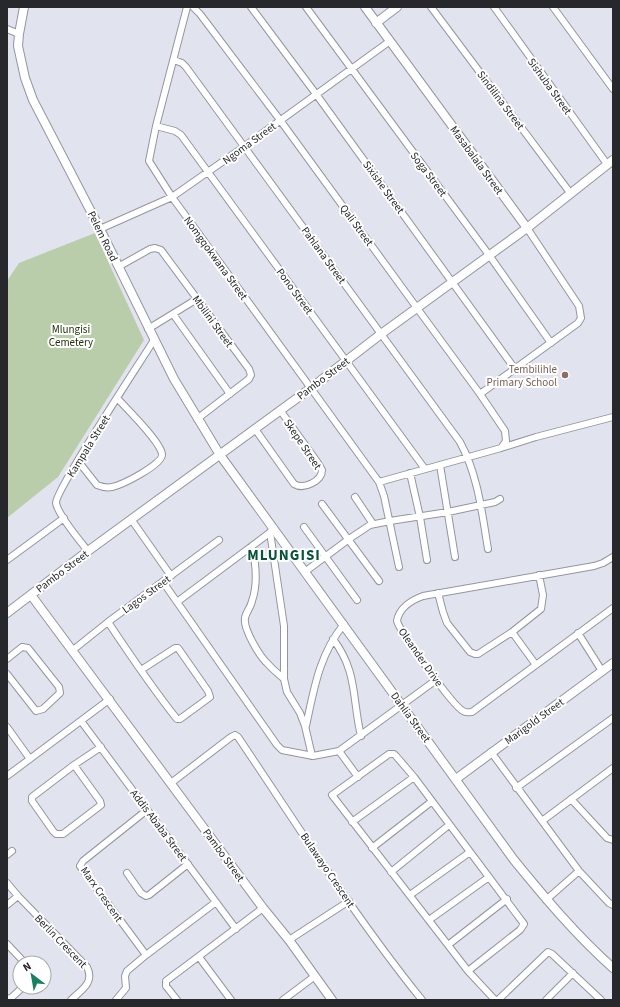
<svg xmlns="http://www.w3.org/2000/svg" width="620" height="1007" font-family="'Source Sans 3',sans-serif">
<rect width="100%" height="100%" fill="#e1e4ef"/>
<path fill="#bacdaa" d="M95 233 144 340 58 477 7 518V281L19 263Z"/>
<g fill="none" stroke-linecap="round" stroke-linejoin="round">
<g stroke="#93969f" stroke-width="8">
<path id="street" d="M187 7 156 126 149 161 172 197 379 482 384 496 399 567
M193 7 200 14 280 120 417 308 480 394 505 431 506 441 501 448
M251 7 316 94 515 369
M306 7 489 255 551 343
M431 7 571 194
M494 7 607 164
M553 7 613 89
M7 29 19 34
M174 60 182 63 186 67 460 442C478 475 482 513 488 549
M156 126 175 131 181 135 425 469
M100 229 172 197 245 146 390 41
M118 267 150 249 155 248 161 250 249 369 251 375 249 379 197 419
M173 314 230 394
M148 329 197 299
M480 394 578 323 581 318 579 306 527 228
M255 429 294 484C304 490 322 481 322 470L318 463 280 410
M78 461 97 485C102 487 107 488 112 487 122 485 164 464 162 454 160 441 127 409 117 398
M440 465 455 557
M410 473 420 517 427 560
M379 482 501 448 536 437 613 417
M355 497 373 524
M322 504 379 581
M131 519 171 576
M304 527 357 600
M270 532 284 626V679L287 692 300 713 305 726 312 756
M252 546C256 564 258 584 252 601 251 607 246 612 245 618 243 629 260 657 268 664 273 670 279 674 284 679
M88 551C80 541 58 515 56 503 55 491 141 361 154 340
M613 557 603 563 594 566 423 596C412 600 399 608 397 621 400 632 453 706 463 711 466 713 468 712 472 712L613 608
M7 560 64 518
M306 571 349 539 370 525 390 521 448 512 495 502 500 499
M163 582 277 745 282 750 313 756 339 751 436 680
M438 593 443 612 447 623 470 652 475 654H478L512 632 541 609 543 595 539 575
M177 602 272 531
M108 622C130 655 152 688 177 719H180L210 697 208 691 178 648H175L141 670
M512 632 536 665
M578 633 602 671
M333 639C358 672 352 699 361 736
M73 650 108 622 219 540
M7 659 22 647 28 648 59 687 60 693 43 709 36 711 7 674
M81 721 236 929
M306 726C314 689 319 655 344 624
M7 727 30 759
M339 751 358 777
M491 752 579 871 609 903 613 905
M74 765 100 801 101 805 63 834H56L53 831 32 801V797L74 765 101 747
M7 776 110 699
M171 783 231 737 235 735 238 737C298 826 355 917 422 1000
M516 788 613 718
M571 799 607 838 613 840
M542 821 613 768
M352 822 414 777
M372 848 431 802
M7 855 12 851
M391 872 449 825
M127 873 141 893 146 896 149 895 188 864
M7 883 18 896 87 967C95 983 81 990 71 1000
M410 895 470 852
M546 900 579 871
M7 905 18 896
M429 920 489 877
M289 940 349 901
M7 944 25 963
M448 945 507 899
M146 955 80 866 83 861 147 810
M199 957 231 1000
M468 971 520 930 524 924 414 777 396 756 394 754H389L332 795 448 945 468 971 495 1000
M7 999 11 998 23 987
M116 1000 126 988 125 976 127 971 146 955 216 902
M177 1000 166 986V981L263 908
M283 1000 315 976
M498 1000 548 952 552 954 601 1000
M546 1000 573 973"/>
</g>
<g stroke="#93969f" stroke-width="10">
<path id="secondary" d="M24 7 19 34 18 46 25 78 33 100 100 229 174 379 220 455 514 860C545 898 576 935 613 968
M365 7 527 228
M376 23 397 7
M31 595 263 908 289 940 332 1000
M7 613 88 551 311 388 381 334 527 228 613 160
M456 779 613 663"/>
</g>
<use href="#street" stroke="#fff" stroke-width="6"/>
<use href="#secondary" stroke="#fff" stroke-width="8"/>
</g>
<circle fill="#8d6e63" stroke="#fff" stroke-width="1.5" cx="565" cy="375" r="4"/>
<g text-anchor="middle" stroke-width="4" stroke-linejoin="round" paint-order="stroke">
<g font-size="11" fill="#27282c" stroke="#fff">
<text transform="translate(550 86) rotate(54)" y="4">Sishuba Street</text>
<text transform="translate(501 100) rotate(53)" y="4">Sindilina Street</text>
<text transform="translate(249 143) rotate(-36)" y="4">Ngoma Street</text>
<text transform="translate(477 160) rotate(54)" y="4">Masabalala Street</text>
<text transform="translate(429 174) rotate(53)" y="4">Soga Street</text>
<text transform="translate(384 187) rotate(54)" y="4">Sixishe Street</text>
<text transform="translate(357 225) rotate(54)" y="4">Qali Street</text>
<text transform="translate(103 236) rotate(64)" y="4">Pelem Road</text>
<text transform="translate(324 255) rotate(54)" y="4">Pahlana Street</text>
<text transform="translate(216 258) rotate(54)" y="4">Nomgqokwana Street</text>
<text transform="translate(295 291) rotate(54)" y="4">Pono Street</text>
<text transform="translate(213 321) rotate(54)" y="4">Mbilini Street</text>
<text transform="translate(323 378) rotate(-37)" y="4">Pambo Street</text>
<text transform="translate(303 444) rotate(56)" y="4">Skepe Street</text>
<text transform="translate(88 446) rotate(-58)" y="4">Kampala Street</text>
<text transform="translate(62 571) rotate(-37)" y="4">Pambo Street</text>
<text transform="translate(146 594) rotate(-36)" y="4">Lagos Street</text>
<text transform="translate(421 657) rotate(55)" y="4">Oleander Drive</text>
<text transform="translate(411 717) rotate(54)" y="4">Dahlia Street</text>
<text transform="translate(534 721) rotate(-36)" y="4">Marigold Street</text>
<text transform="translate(159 825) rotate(53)" y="4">Addis Ababa Street</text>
<text transform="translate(224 855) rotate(54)" y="4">Pambo Street</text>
<text transform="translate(328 870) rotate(56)" y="4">Bulawayo Crescent</text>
<text transform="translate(102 894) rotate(55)" y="4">Marx Crescent</text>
<text transform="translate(61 941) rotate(46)" y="4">Berlin Crescent</text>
</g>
<g font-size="11" fill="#21340a" stroke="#fff">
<text x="71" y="333">Mlungisi<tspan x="71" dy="13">Cemetery</tspan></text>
</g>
<g font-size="11" fill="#785e54" stroke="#fff" text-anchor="end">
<text x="557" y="373">Tembilihle<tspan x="557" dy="13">Primary School</tspan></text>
</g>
<g font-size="15" font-weight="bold" letter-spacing="1" fill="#08533a" stroke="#fff">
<text x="284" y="560">MLUNGISI</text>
</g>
</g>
<rect width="620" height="1007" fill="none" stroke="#27282c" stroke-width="16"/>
<g transform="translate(32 975) rotate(329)"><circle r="19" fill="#ffffff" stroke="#a9a9ab"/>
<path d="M0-3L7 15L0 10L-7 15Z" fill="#16815e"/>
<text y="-6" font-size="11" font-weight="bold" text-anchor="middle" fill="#27282c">N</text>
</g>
</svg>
